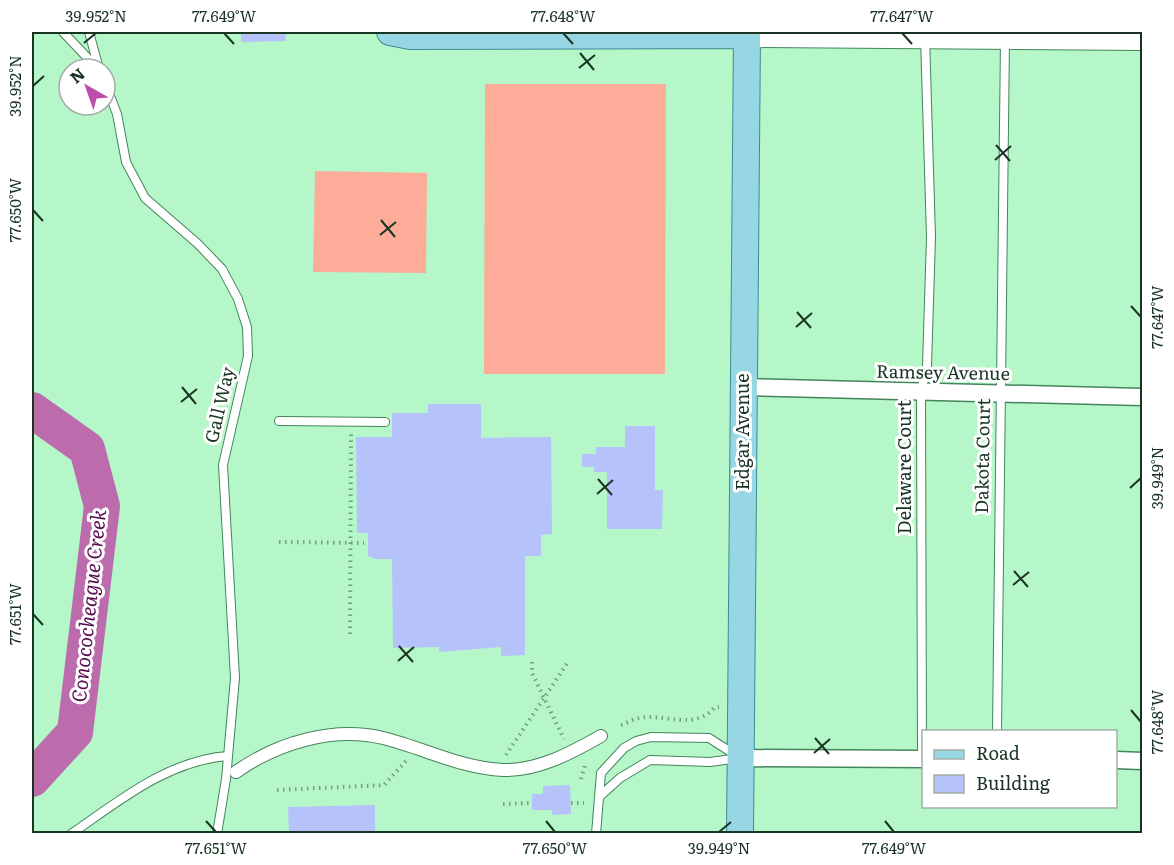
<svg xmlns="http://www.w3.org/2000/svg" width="1174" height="865" font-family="Literata,serif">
<rect width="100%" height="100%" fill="#b5f7c9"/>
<path fill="#fcac98" d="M485 84H666L665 374H484Z
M315 171 427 173 426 273 313 272Z"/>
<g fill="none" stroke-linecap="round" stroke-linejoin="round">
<path stroke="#bc6cad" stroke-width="36" d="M32 410 87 449 102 506 75 732 32 779"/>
</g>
<path fill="#b6c3fa" d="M241 32H285L286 41 241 42Z
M428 404H481V438L551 437 552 534 541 535V556H525V655L501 656V647L439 652V647L393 648 392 559H375L368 556V533H357L356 437H392V413H428Z
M625 426H655V490H663L662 529H607V472H594V467H582V454H596V447H625Z
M570 785 571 814 552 815V810H532V794H543V786Z
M375 805V834H289L288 807Z"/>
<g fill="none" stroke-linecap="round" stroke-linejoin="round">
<g stroke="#45845c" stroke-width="10">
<path id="service" d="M63 32 98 69
M89 32 99 69
M105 83 117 114 126 162 145 198 198 244 222 269 238 299 247 327 248 356 223 465 235 678 226 779 217 834
M279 421 385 422
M997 732 1005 39
M922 759 921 392 927 366 931 237 925 37
M599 797 620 778 650 760 710 762 739 758
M71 834C119 801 167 761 227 756
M596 834 601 773 624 748 636 741 651 737 709 738 737 756"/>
</g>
<g stroke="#45845c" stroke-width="14">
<path id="pedestrian" d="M236 772C277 743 333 726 383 738 424 748 460 768 503 770 538 771 571 753 601 736"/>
</g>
<g stroke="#45845c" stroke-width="19">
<path id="minor" d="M743 387 1142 397
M741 758 924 759
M1116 760 1142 761"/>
</g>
<g stroke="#45845c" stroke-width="26">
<path id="secondary" d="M747 35 1142 38"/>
</g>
<g stroke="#3e8b93" stroke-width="28">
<path id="primary" d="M390 32 410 36 747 35 740 834"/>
</g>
<path stroke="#70a180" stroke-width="4" stroke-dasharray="1.5 4.5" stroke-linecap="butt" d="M279 542 364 543
M350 634 351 434
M532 662V673L564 739
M621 725C627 723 633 719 639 718 665 713 694 731 714 708L719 707
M506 755 568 662
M581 779 586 762
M277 790 384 785 406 761
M571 803H584
M503 804 532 803"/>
<use href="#service" stroke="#fff" stroke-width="8"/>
<use href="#pedestrian" stroke="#fff" stroke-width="12"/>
<use href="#minor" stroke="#fff" stroke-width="16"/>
<use href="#secondary" stroke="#fff" stroke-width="24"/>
<use href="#primary" stroke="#97d6e3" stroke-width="26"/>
</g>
<path fill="none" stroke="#193423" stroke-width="2" d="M224 33 234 44M563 33 573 44M902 33 912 44M84 43 96 33M580 53 594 70M579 68 595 55M33 86 44 76M996 145 1010 161M995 160 1011 146M33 210 43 221M381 220 395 237M380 235 396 222M1131 306 1141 317M797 312 811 328M796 327 812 313M182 387 196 404M181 402 197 389M598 479 612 495M1130 488 1141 478M597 494 613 480M1014 571 1028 587M1013 585 1029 572M33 614 43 625M399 646 413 662M398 661 414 647M1131 710 1141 722M815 738 829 754M814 753 830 739M206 821 216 832M546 821 555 832M885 821 894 832M719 832 731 822"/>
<g text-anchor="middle" stroke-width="6" stroke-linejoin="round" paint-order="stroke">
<g font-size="18" fill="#193423" stroke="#fff">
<text transform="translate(943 373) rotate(1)" y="6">Ramsey Avenue</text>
<text transform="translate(220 405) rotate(-77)" y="6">Gall Way</text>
<text transform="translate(743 432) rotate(-90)" y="6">Edgar Avenue</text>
<text transform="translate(983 456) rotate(-89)" y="6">Dakota Court</text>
<text transform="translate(905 467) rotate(-90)" y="6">Delaware Court</text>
</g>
<g font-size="20" font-style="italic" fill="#580d4e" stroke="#fff">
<text transform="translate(89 606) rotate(-84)" y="7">Conococheague Creek</text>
</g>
</g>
<rect width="1174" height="865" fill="none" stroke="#ffffff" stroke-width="66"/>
<rect x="922" y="730" width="195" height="78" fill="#ffffff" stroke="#a3aea7" stroke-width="1.5"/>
<rect x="934" y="750" width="30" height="9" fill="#97d6e3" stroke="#a3aea7" stroke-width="1.5"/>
<text x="976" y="760" font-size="18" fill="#193423">Road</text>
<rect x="934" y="775" width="30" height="18" fill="#b6c3fa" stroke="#a3aea7" stroke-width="1.5"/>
<text x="976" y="790" font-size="18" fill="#193423">Building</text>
<g transform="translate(87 87) rotate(320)"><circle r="28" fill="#ffffff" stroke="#a3aea7" stroke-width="1.5"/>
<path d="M0-4.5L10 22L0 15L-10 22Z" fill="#bc4dab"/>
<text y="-9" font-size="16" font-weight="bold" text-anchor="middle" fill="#193423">N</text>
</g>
<rect x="33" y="33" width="1108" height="799" fill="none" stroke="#193423" stroke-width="2"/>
<g font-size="15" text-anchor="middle" fill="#193423">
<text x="96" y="22">39.952°N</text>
<text x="224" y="22">77.649°W</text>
<text x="563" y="22">77.648°W</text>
<text x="902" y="22">77.647°W</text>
<text transform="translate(16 86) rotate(-90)" y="5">39.952°N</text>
<text transform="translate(16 210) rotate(-90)" y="5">77.650°W</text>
<text transform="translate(1158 317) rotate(-90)" y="5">77.647°W</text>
<text transform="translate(1158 478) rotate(-90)" y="5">39.949°N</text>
<text transform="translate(16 614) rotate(-90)" y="5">77.651°W</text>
<text transform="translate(1158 722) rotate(-90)" y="5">77.648°W</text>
<text x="216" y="854">77.651°W</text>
<text x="555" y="854">77.650°W</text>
<text x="719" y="854">39.949°N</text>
<text x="894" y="854">77.649°W</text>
</g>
</svg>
